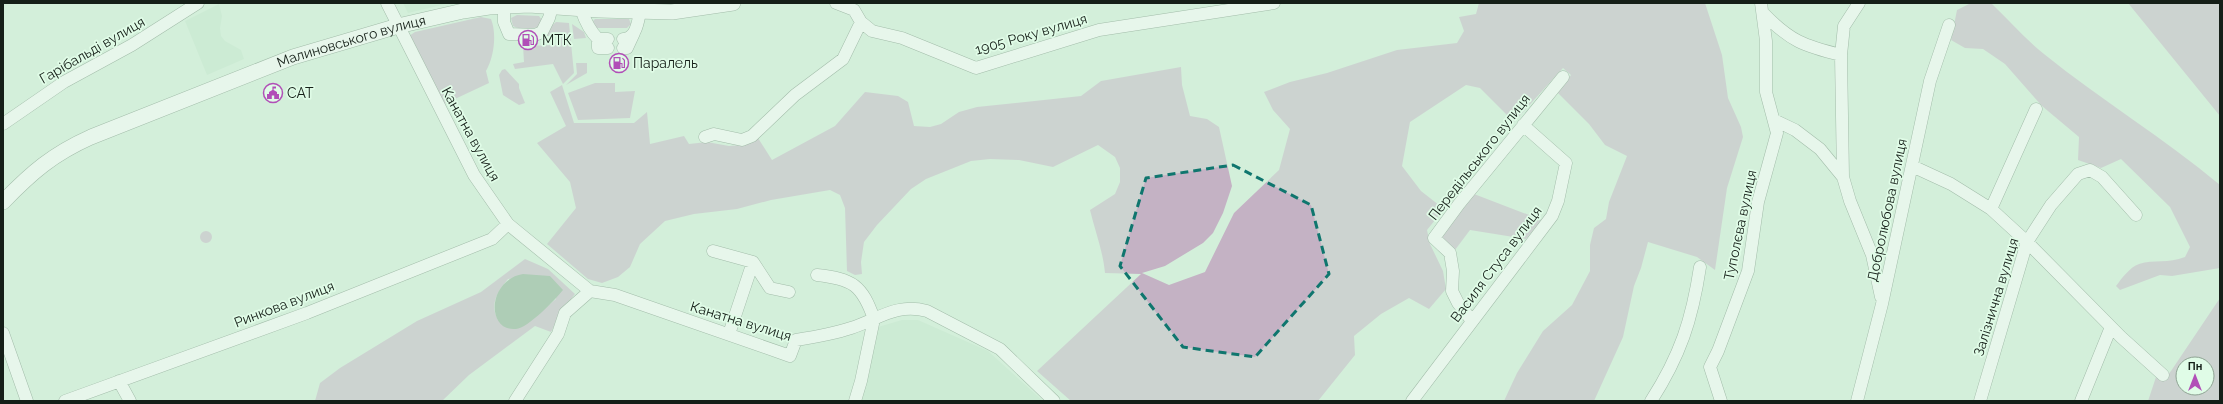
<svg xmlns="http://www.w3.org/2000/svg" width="2223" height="404" font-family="Raleway,sans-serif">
<rect width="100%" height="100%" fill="#d3efda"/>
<path fill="#c4e6cc" d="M403 3H450L408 13Z
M219 4 222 16 220 28 221 36 225 41 241 50 244 59 207 75 185 21Z
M902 320H918L988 351 1043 401H860L878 327Z"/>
<path fill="#c4b2c4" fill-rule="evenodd" d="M1479 3H1705L1722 55 1728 98 1741 127 1743 137 1727 188 1715 270 1697 257 1648 242 1641 268 1634 286 1623 337 1594 401H1504L1517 373 1543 331 1572 305 1590 271V245L1594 228 1606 219 1609 202 1627 156 1605 145 1589 124 1558 93 1571 75 1563 68 1514 122 1480 88 1466 85 1410 122 1402 166 1421 191 1444 209 1427 230 1430 244 1443 271 1446 289 1429 309 1409 298 1381 314 1354 336 1355 355 1318 401H1071L1037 371 1141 274 1105 273C1103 251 1095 231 1090 210L1115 194 1120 182V168L1115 157 1098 145 1053 167 1019 160 990 159 971 161 926 179 911 189 877 225 864 242 861 262 862 274 855 275 847 271 845 208 840 195 830 190 771 200 737 209 694 214 665 221 640 244 630 267 618 277 602 283 588 279 547 244 576 208 570 182 537 143 566 126 550 92 562 85 574 123H634L647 112 650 144 684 136 689 144 707 142 729 146 742 145 758 138 772 160 835 126 865 92 898 96 908 102 914 126 930 127 941 124 959 112 977 107 1081 96 1101 81 1181 67 1182 85 1190 116 1207 119 1219 127 1232 186 1223 213 1213 233 1203 243 1165 266 1142 273 1169 285 1205 272 1234 213 1279 170 1290 129 1273 110 1264 92 1290 82 1327 73 1397 50 1457 43 1464 31 1459 17 1476 14Z
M1971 3H1991C2009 20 2025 39 2044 54 2101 100 2164 138 2220 185V268L2172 276 2160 275 2120 290 2116 286C2122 278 2130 267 2139 264 2154 259 2168 264 2185 257L2190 247 2170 207 2121 159 2101 168 2078 160 2079 137 2042 106 2005 64 1983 49 1965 48 1951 40 1957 10Z
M2128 3H2220V116Z
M517 15 539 16 542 20 541 26C534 29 519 30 513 26L511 18Z
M481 17 491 19C497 34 494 57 486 71L489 83 440 106 409 36 415 32Z
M595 19H629L631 24 627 28H596L593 21Z
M556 22 569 23 574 73 563 84 553 64 515 69 513 64 524 62 523 46 559 45V36H547L549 28Z
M572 24 584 32 586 38 574 39Z
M576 63H587V73L566 85 577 74Z
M505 69 519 84V88L525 103 519 105 503 95 499 75 502 70Z
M595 83H615V92L635 91 630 118 578 120 568 93Z
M1474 194 1542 220 1526 239 1470 230 1455 250 1441 236Z
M200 237a6 6 0 1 1 12 0a6 6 0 1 1-12 0Z
M525 259 548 269 575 294 564 308 551 332 535 326 469 375 442 401H315L320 383 340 368 417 321 481 292ZM540 276H550L556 299 526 324 498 320C489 304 498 291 508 279Z
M2220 298V401H2148L2156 377 2164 379 2171 371ZM2183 364H2207V388H2183Z"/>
<path fill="#82a48a" d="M523 274 550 276 563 290C555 300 528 328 516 329 486 332 487 280 523 274Z"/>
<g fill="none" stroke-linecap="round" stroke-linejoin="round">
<g stroke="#68816f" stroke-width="13">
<path id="minor" d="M387 3 474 175 508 224 590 291 615 295 790 356 796 340C815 337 833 334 851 328 879 319 896 303 927 311L1000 349 1054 401
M836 3 854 10 861 22 872 31 902 38 976 68 1099 30 1274 3
M504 6V22L509 34 535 35 542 32 549 18 552 7
M581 9C585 21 589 30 598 39H608
M1763 13C1790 41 1804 46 1841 55L1844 26 1859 3
M598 39V48H608
M623 39C636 39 638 22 640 12
M623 48H627L634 33
M1841 55 1843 177
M1774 120 1795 130 1820 149 1843 177 1850 201 1872 255 1881 297
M3 124 64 82 132 45 198 3
M705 137 714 134 742 140 752 136 795 95 843 59 861 22
M1912 166 1951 184 1991 209 2027 242 2121 337 2163 375
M1991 209 2036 109
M713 251 753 262 770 288 789 292
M817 275C853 279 862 285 874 319
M1472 321 1458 303 1452 291 1453 271 1450 253 1434 238 1459 204 1563 77
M3 333 27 401
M729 334 753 262
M119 381 130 401
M65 401 307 313 492 239 508 224
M515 401 558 334 565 313 590 291
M855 401 861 381 874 319
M1412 401 1552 216 1558 201 1566 163 1523 125
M1651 401C1680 356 1692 320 1700 267
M1721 401 1710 367 1718 351 1748 271 1758 202 1777 133 1766 92V41L1761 3
M1857 401 1882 304 1930 81 1949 25
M1980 401 2027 242 2051 205 2078 174 2090 170 2102 177 2136 215
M2081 401 2111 327"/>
</g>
<g stroke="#68816f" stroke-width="16">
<g id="major">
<path id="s1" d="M3 202C32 172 53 154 91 137L293 57 398 26 463 11 489 7 529 5 599 10 672 12 733 3"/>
</g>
</g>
<use href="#minor" stroke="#fff" stroke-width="12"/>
<use href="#major" stroke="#fff" stroke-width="15"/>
</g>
<path d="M0 0H2223V404H0ZM1233 165 1311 205 1329 274 1255 357 1183 347 1120 266 1146 178Z" fill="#d3efda" fill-opacity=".55" fill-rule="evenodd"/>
<path fill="none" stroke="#0f766e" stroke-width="3" stroke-dasharray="8 5" stroke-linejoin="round" d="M1233 165 1311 205 1329 274 1255 357 1183 347 1120 266 1146 178Z"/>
<defs>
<g id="fuel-ring" transform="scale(1)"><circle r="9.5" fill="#e0fce7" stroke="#b14fb7" stroke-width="1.5"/><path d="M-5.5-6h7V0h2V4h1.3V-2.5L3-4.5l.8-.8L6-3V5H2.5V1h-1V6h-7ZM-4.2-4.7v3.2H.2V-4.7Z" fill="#b14fb7"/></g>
<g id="civic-ring" transform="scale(1)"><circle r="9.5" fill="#e0fce7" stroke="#b14fb7" stroke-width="1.5"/><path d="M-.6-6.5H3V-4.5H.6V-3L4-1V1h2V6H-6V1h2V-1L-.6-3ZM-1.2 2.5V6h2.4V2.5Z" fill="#b14fb7"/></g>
</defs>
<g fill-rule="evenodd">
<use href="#fuel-ring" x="528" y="40"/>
<use href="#fuel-ring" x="619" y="63"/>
<use href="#civic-ring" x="273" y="93"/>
</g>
<g text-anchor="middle" stroke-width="3.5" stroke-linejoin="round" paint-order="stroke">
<g font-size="14" fill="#151f18" stroke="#e0fce7">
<text transform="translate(1031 34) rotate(-16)" y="5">1905 Року вулиця</text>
<text dy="5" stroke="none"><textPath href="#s1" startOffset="388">Малиновського вулиця</textPath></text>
<text transform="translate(92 50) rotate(-30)" y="5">Гарібальді вулиця</text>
<text transform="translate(471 134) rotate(61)" y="5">Канатна вулиця</text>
<text transform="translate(1479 157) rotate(-52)" y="5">Передільського вулиця</text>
<text transform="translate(1887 210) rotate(-78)" y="5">Добролюбова вулиця</text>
<text transform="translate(1740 225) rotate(-78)" y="5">Туполєва вулиця</text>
<text transform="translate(1496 264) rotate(-53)" y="5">Василя Стуса вулиця</text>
<text transform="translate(1996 297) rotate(-73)" y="5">Залізнична вулиця</text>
<text transform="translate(284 304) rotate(-21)" y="5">Ринкова вулиця</text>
<text transform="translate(741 321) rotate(17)" y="5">Канатна вулиця</text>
</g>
<g font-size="14" fill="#151f18" stroke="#e0fce7" text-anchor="start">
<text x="542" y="45">МТК</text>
<text x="633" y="68">Паралель</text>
<text x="287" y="98">САТ</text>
</g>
</g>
<rect width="2223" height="404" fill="none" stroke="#151f18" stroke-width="8"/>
<g transform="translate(2195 376)"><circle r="19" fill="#e0fce7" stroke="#8fa494"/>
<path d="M0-3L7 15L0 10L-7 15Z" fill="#b14fb7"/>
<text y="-6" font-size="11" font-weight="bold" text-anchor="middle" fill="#151f18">Пн</text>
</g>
</svg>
